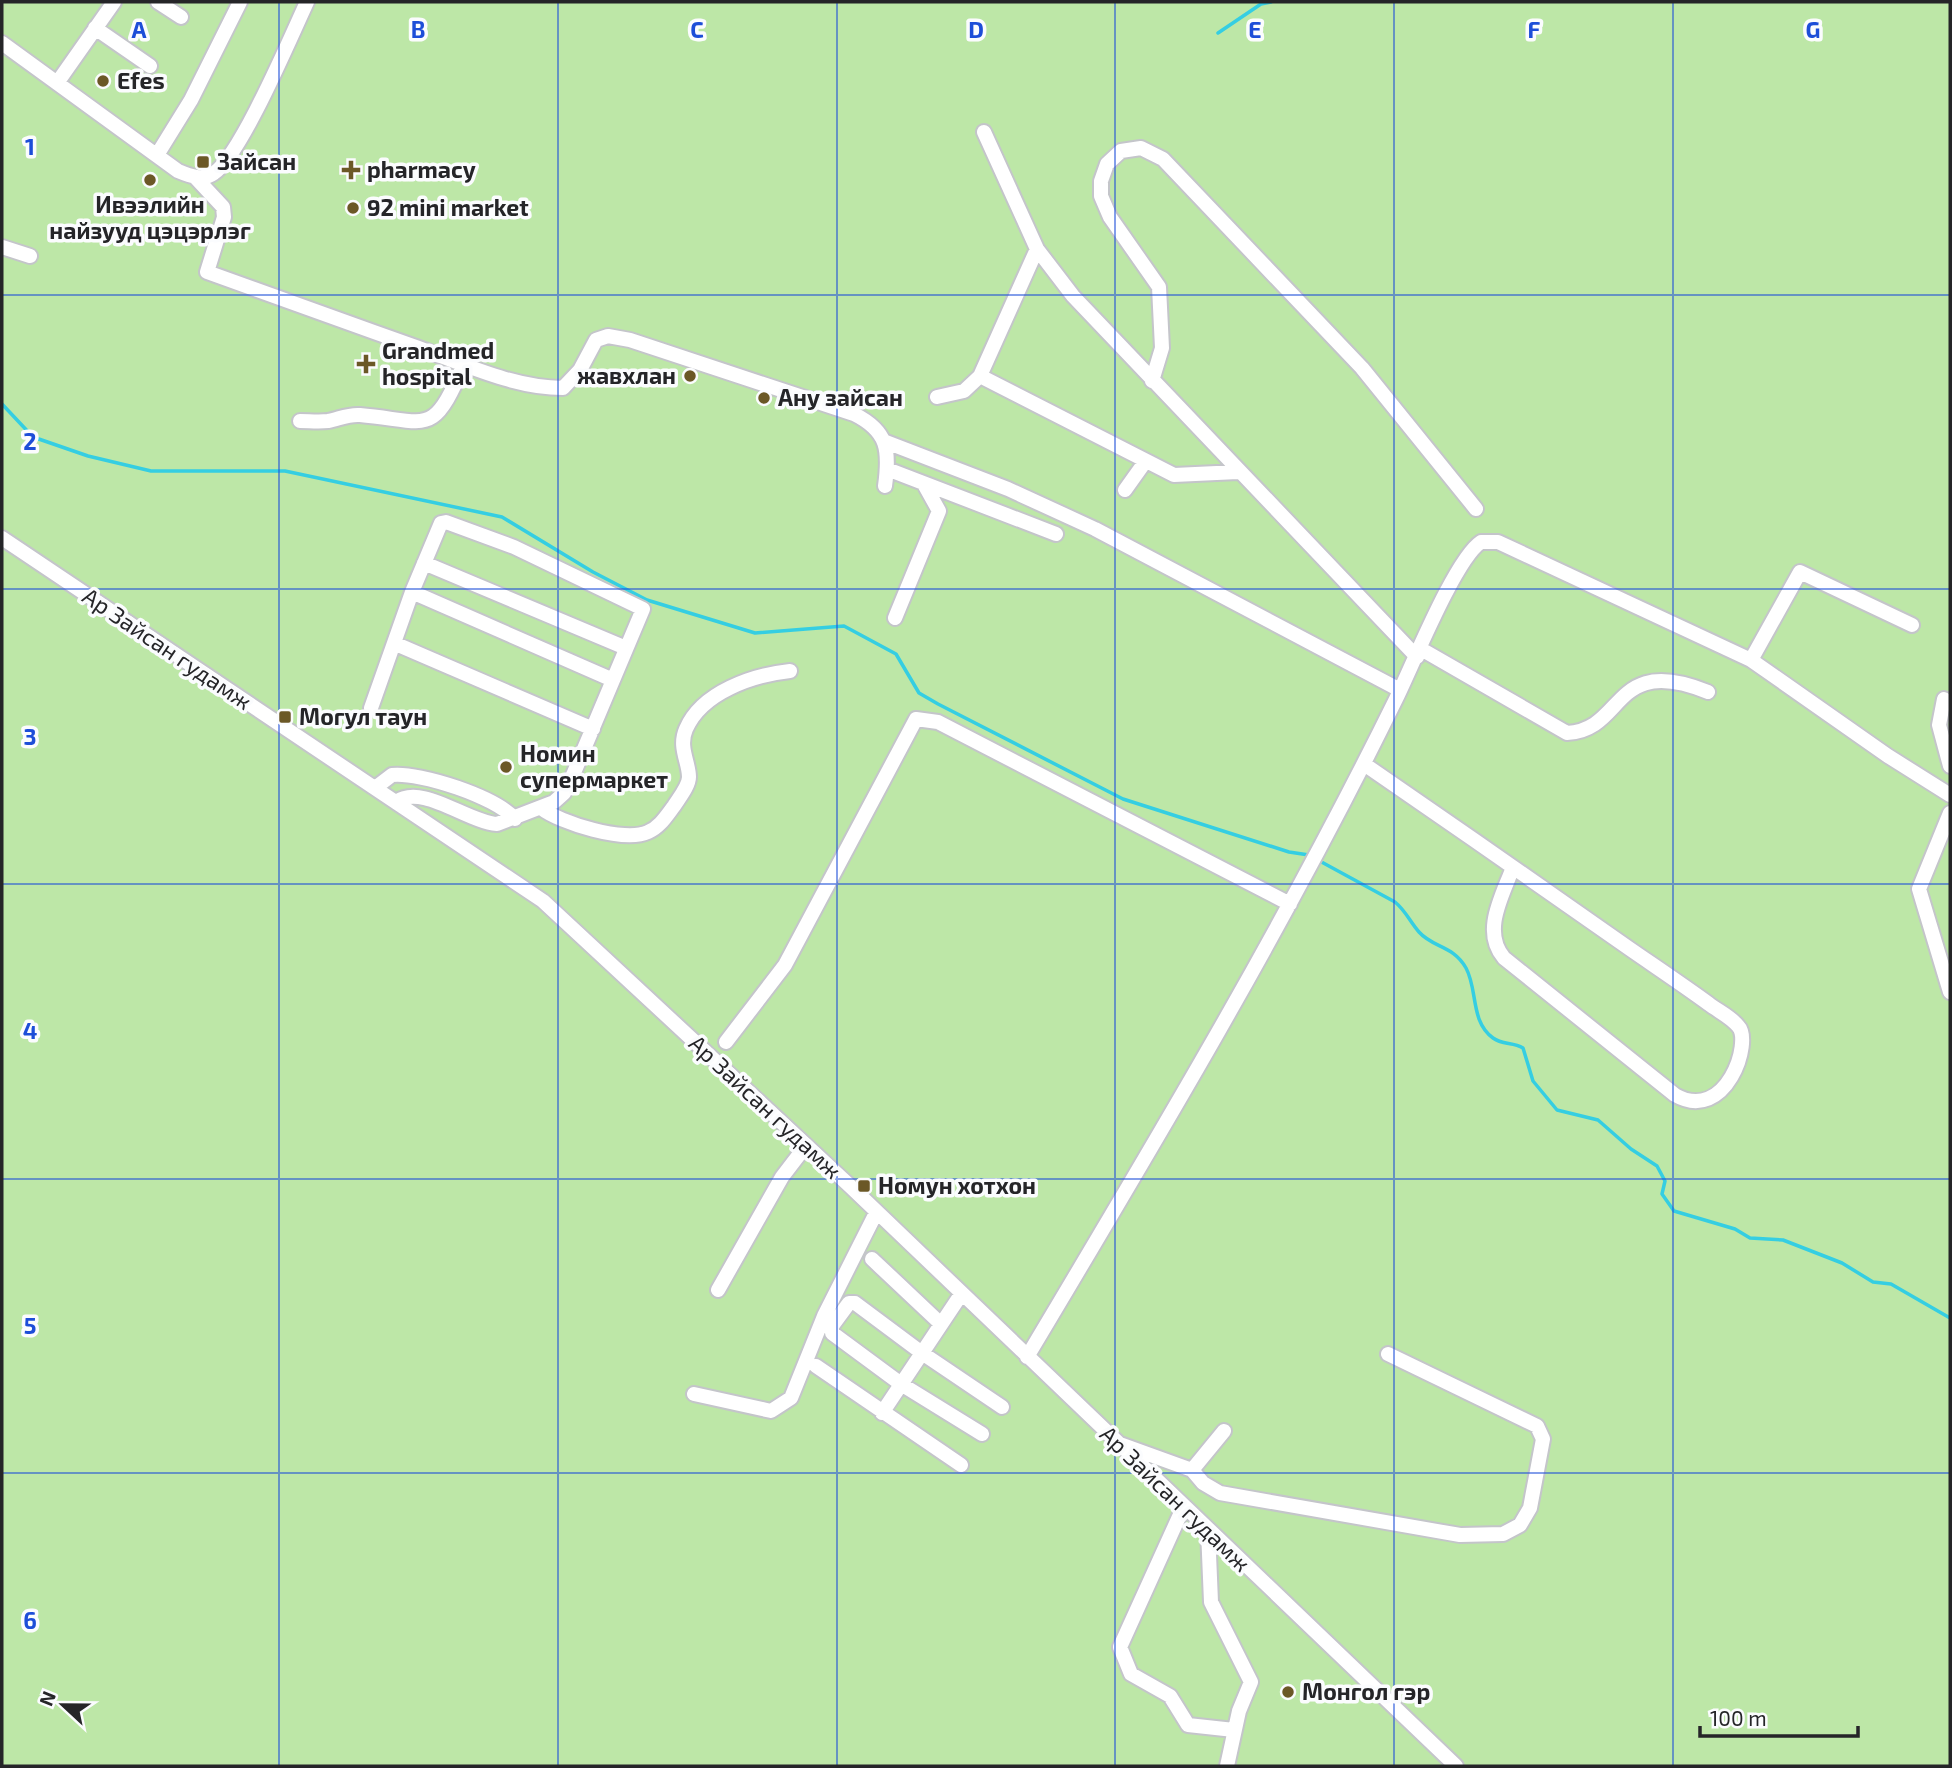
<svg xmlns="http://www.w3.org/2000/svg" width="1952" height="1768" font-family="'Exo 2',sans-serif">
<rect width="100%" height="100%" fill="#edeef4"/>
<path fill="#bde7a7" d="M2 2H1950V1766H2Z"/>
<g fill="none" stroke-linecap="round" stroke-linejoin="round">
<path stroke="#35cee2" stroke-width="3.5" d="M1218 33 1261 4 1271 2
M2 404 33 437 88 456 151 471H285L502 517 593 572 647 600 755 633 844 626 896 654 919 693 938 704 1123 799 1289 852 1309 855
M1316 859 1395 902C1406 911 1410 922 1419 932 1433 948 1453 945 1466 968 1478 990 1470 1021 1493 1038 1502 1045 1513 1042 1523 1048L1533 1081 1557 1110 1598 1120 1631 1149 1657 1166 1665 1181 1662 1194 1674 1211 1735 1229 1750 1238 1783 1240 1842 1263 1873 1282 1891 1284 1950 1318"/>
<g stroke="#c4c5ca" stroke-width="18">
<path id="minor" d="M158 2 181 17
M95 28 150 66
M2 43 178 171C190 176 203 181 214 173 241 155 291 36 307 2
M57 83 114 2
M984 132 1037 249 1073 296 1417 657
M157 155 191 100 240 2
M195 177 223 207 224 217 207 272C277 297 348 323 419 348 464 364 514 388 563 388L580 370 596 340 608 336 630 340 854 414C888 431 890 450 885 486
M2 247 30 256
M1037 249 980 376 1174 475 1238 472
M1152 381 1162 348 1159 287 1110 217 1101 196V181L1107 164 1121 151 1141 148 1163 159 1362 368 1476 509
M937 397 964 391 980 376
M300 421C309 421 319 422 328 421 339 419 348 414 360 415 429 421 432 439 464 364
M886 442 1008 489 1095 529 1400 690
M887 469 1056 534
M1125 490 1145 462
M2 538 543 901 850 1186 1456 1766
M424 563 626 648
M412 592 613 680
M895 618 939 511 924 484
M396 644 593 729
M1421 649 1567 733C1626 730 1611 653 1708 692
M1751 660 1800 572 1912 625
M1944 699 1939 725 1950 766
M371 708 412 592 441 523 446 522 514 547 643 609 573 775 564 793 554 802 497 824C467 822 422 783 396 802
M1364 764C1453 825 1542 887 1630 949 1656 967 1683 985 1709 1004 1718 1011 1731 1017 1738 1026 1753 1041 1726 1124 1675 1095L1504 958C1481 931 1503 895 1513 867
M375 788 392 775C421 772 496 797 515 819
M541 808C560 823 625 843 648 832 660 827 667 815 674 806 679 798 689 786 689 777 689 762 678 747 686 729 702 692 753 675 790 671
M1950 813 1919 889 1950 992
M726 1042 785 965 916 719 938 722 1290 904
M872 1259 941 1324
M718 1290 782 1177 805 1147
M1027 1357C1156 1141 1285 925 1396 699 1412 667 1455 559 1481 542H1498L1751 660 1888 756 1950 795
M816 1366 961 1465
M694 1394 771 1411 791 1398 824 1316 876 1213
M882 1413 962 1293
M982 1434 901 1384 832 1333V1326L849 1303H855L922 1353 1002 1407
M1120 1444 1192 1470 1224 1431
M1192 1470 1203 1483 1220 1493 1460 1535 1503 1534 1520 1525 1530 1508 1543 1439 1537 1426 1388 1354
M1183 1508 1120 1647 1131 1674 1170 1696 1188 1725 1234 1730
M1208 1530 1211 1602 1251 1682 1239 1711 1227 1766"/>
</g>
<use href="#minor" stroke="#fff" stroke-width="14"/>
</g>
<path fill="none" stroke="#1d4ed8" stroke-width="2" stroke-opacity="0.55" d="M279 2V1766M558 2V1766M837 2V1766M1115 2V1766M1394 2V1766M1673 2V1766M2 295H1950M2 589H1950M2 884H1950M2 1179H1950M2 1473H1950"/>
<g fill="#6b5826" stroke="#fbfcfe" stroke-width="2.5">
<circle cx="103" cy="81" r="7"/>
<rect x="196" y="155" width="14" height="14" rx="3.5"/>
<path d="M347.5 159.5h7v7h7v7h-7v7h-7v-7h-7v-7h7z"/>
<circle cx="150" cy="180" r="7"/>
<circle cx="353" cy="208" r="7"/>
<path d="M362.5 353.5h7v7h7v7h-7v7h-7v-7h-7v-7h7z"/>
<circle cx="690" cy="376" r="7"/>
<circle cx="764" cy="398" r="7"/>
<rect x="278" y="710" width="14" height="14" rx="3.5"/>
<circle cx="506" cy="767" r="7"/>
<rect x="857" y="1179" width="14" height="14" rx="3.5"/>
<circle cx="1288" cy="1692" r="7"/>
</g>
<g text-anchor="middle" stroke-width="7" stroke-linejoin="round" paint-order="stroke">
<g font-size="23" font-weight="bold" fill="#252528" stroke="#fbfcfe" text-anchor="start">
<text x="117" y="89">Efes</text>
<text x="217" y="170">Зайсан</text>
<text x="367" y="178">pharmacy</text>
<text x="150" y="213" text-anchor="middle">Ивээлийн<tspan x="150" dy="26">найзууд цэцэрлэг</tspan></text>
<text x="367" y="216">92 mini market</text>
<text x="382" y="359">Grandmed<tspan x="382" dy="26">hospital</tspan></text>
<text x="676" y="384" text-anchor="end">жавхлан</text>
<text x="778" y="406">Ану зайсан</text>
<text x="299" y="725">Могул таун</text>
<text x="520" y="762">Номин<tspan x="520" dy="26">супермаркет</tspan></text>
<text x="878" y="1194">Номун хотхон</text>
<text x="1302" y="1700">Монгол гэр</text>
</g>
<g font-size="23" fill="#252528" stroke="#fbfcfe">
<text transform="translate(167 649) rotate(34)" y="8">Ар Зайсан гудамж</text>
<text transform="translate(765 1107) rotate(43)" y="8">Ар Зайсан гудамж</text>
<text transform="translate(1175 1499) rotate(44)" y="8">Ар Зайсан гудамж</text>
</g>
</g>
<g font-size="23" text-anchor="middle" font-weight="bold" fill="#1d4ed8" stroke="#fbfcfe" stroke-width="7" stroke-linejoin="round" paint-order="stroke">
<text x="139" y="38">A</text>
<text x="418" y="38">B</text>
<text x="697" y="38">C</text>
<text x="976" y="38">D</text>
<text x="1255" y="38">E</text>
<text x="1534" y="38">F</text>
<text x="1813" y="38">G</text>
<text x="30" y="155">1</text>
<text x="30" y="450">2</text>
<text x="30" y="745">3</text>
<text x="30" y="1039">4</text>
<text x="30" y="1334">5</text>
<text x="30" y="1629">6</text>
</g>
<rect width="1952" height="1768" fill="none" stroke="#252528" stroke-width="7"/>
<g transform="translate(63 1705) rotate(292)" stroke="#fbfcfe" stroke-width="5" paint-order="stroke">
<path d="M0-5L12 26L0 18L-12 26Z" fill="#252528"/>
<text y="-10" font-size="19" font-weight="bold" text-anchor="middle" fill="#252528">N</text>
</g>
<path d="M1700 1726v10h158v-10" fill="none" stroke="#252528" stroke-width="3.5"/>
<text x="1710" y="1726" font-size="21" fill="#252528" stroke="#fbfcfe" stroke-width="5" paint-order="stroke">100 m</text>
</svg>
